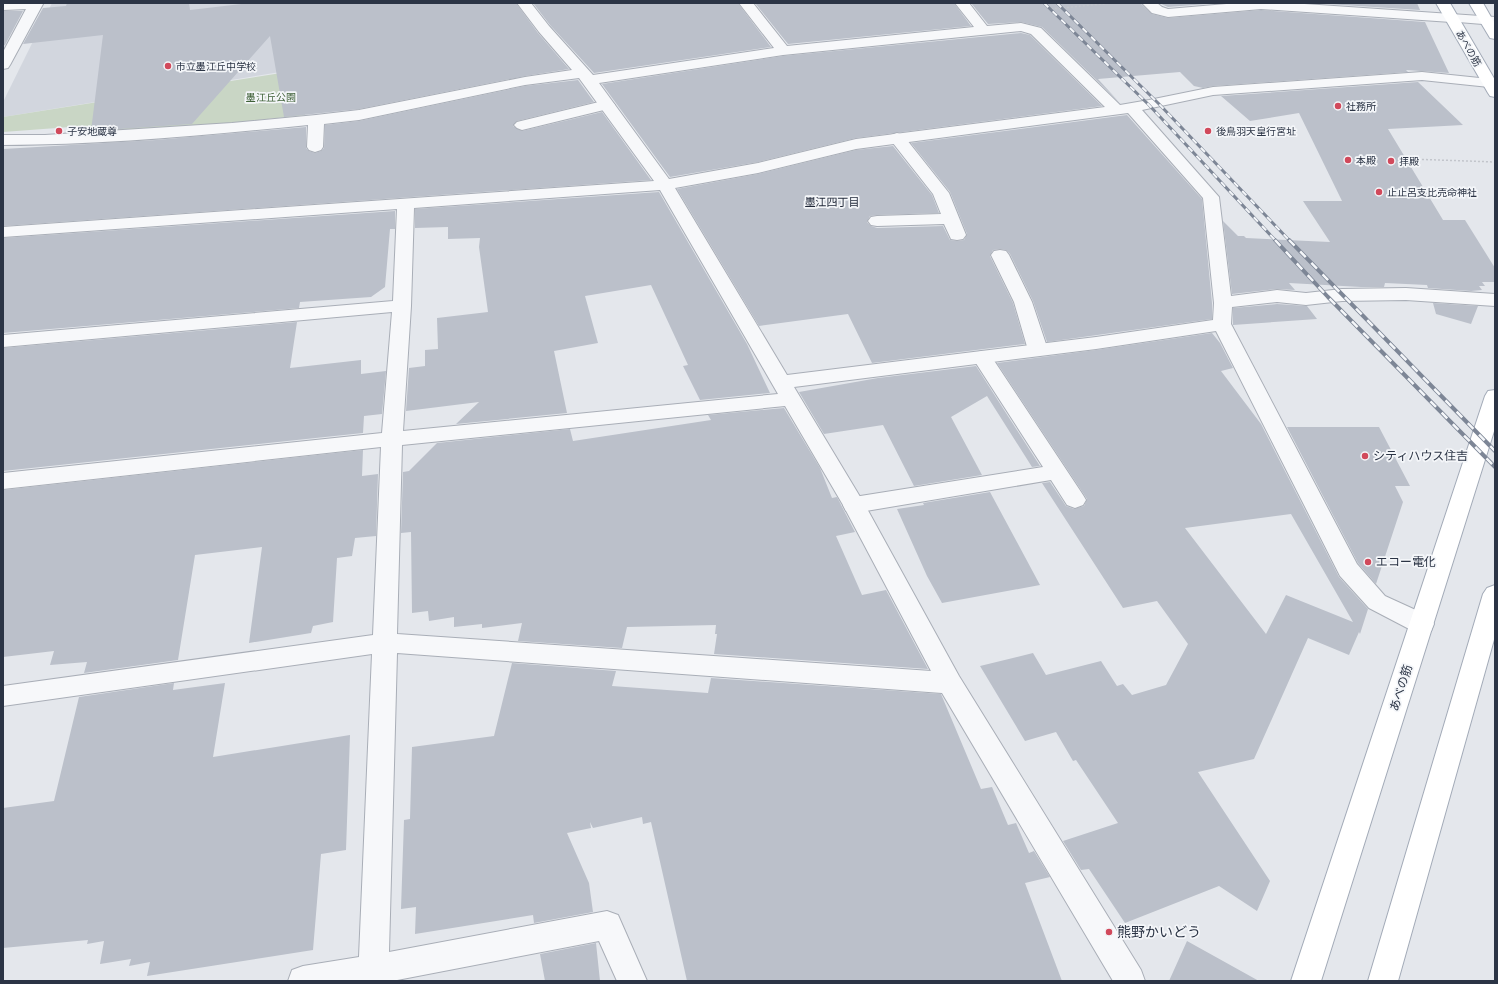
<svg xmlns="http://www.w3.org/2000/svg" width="1498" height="984" font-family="'IBM Plex Sans','Noto Sans JP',sans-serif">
<rect width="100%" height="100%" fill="#e4e7ec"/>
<path fill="#d2d6de" d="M52 3H512L533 31 3 117V102Z"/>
<path fill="#c9d6c5" d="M294 71 305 115 212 125 67 135 70 127 3 132V117Z"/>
<path fill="#bbc0ca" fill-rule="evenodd" d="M67 3H189L190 10 250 3H516L538 33 569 69 525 76 359 109 284 117 270 36 192 124 91 131 103 35 23 44 43 8 66 6Z
M533 3H738L771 47 594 73 550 25Z
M755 3H954L971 26 788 44Z
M971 3H1140L1152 14 1168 18 1261 10 1425 22 1449 73 1406 70 1408 72 1213 86 1203 88 1194 86 1180 72 1098 79 1119 102 1042 27 1021 22 988 24Z
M1159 3H1220L1168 7Z
M1312 3H1417L1420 10Z
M3 11H23L5 45 3 46Z
M1021 33 1030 35 1102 106 856 138 758 162 670 177 602 84 783 56Z
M578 80 594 102 517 121 513 126 522 131 602 112 651 180 3 226V149L156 140 306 127V148L309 151 315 153 321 151 324 148 325 125 359 121 525 86Z
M1418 82 1463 125 1388 129 1443 220H1465L1495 268V282H1482L1485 286H1479L1482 290 1471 291 1428 288 1427 285 1385 283 1384 287H1361L1289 283 1295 290 1277 289 1232 294 1223 221 1238 236H1244L1246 238 1330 242 1303 201H1342L1299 113 1250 121 1221 96Z
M1127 115 1202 199 1212 303V319L1047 342 1033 301 1010 254 1006 250 1000 249 993 250 990 256 1013 303 1025 344 872 363 848 314 759 326 677 189 758 174 856 150 893 146 932 195 939 213 877 215 870 216 867 222 871 226 877 228 943 226 950 240 957 241 964 240 967 234 950 192 911 143Z
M659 192 747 344 770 393 700 400 683 366 688 365 651 285 585 296 598 343 554 351 567 413 456 424 479 402 406 411 409 368 425 366V350L438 349 437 318 488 312 479 247 480 238 448 239V227L415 228V209Z
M395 211V229H390L385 287 371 297 300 302 299 308 3 333V238Z
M1433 303 1478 306 1471 324 1436 314Z
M1277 304 1307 306 1317 319 1233 325V308Z
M297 322 290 368 361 360V374L386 371 382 414 364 416 363 433 3 471V348Z
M1212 333 1220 343 1233 368 1221 371 1261 424 1339 577 1368 609 1360 634 1359 632 1349 655 1308 638 1254 759 1198 772 1270 881 1257 911 1219 886 1125 923 1089 869 1081 870 1063 841 1118 823 1076 760 1073 761 1056 732 1025 741 980 666 1033 653 1046 675 1101 661 1117 686 1123 684 1132 695 1166 685 1188 644 1157 601 1123 608 1042 483 1050 482 1066 506 1074 509 1084 506 1087 499 997 363 1096 350ZM1291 514 1353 622 1286 595 1266 634 1185 528Z
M976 366 1040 466 1032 467 987 396 951 417 982 475 914 486 883 425 824 434 799 392 878 378Z
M784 408 820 468 832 498 837 497 855 532 836 536 862 595 886 590 928 669 714 654 717 634H715L716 625 627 627 622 648 518 641 522 623 482 628V624L454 627V617L429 621 428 611 412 613 411 532 401 533 403 472 409 471 437 443 570 429 573 441 711 420 708 415Z
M1287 427H1379L1410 486H1395L1403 502 1376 584 1358 563Z
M363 450 362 476 378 474 376 536 355 538 352 556 337 558 333 622 313 626 311 633 249 643 262 547 195 555 178 660 84 673 87 662 50 665 54 651 3 657V490Z
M990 492 1040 585 942 603 927 576 897 509 924 505 923 503Z
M512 663 616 671 612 686 708 693 711 678 941 694 981 789 992 787 1008 825 1016 823 1029 853 1034 851 1050 877 1025 883 1062 981H687L651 822 643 824 642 817 593 828 590 822 591 828 567 833 589 883 593 912 534 923 533 915 415 934 416 907 401 909 404 820 410 819 412 747 494 736Z
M174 683 173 690 225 683 213 757 350 735 346 850 321 854 313 950 147 976 150 962 129 966 131 959 100 964 104 941 87 944 88 940 3 948V808L54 801 79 697Z
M1187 941 1259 981H1169Z
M596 943 600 981H545L540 954Z"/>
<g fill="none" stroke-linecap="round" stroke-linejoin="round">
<g stroke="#a9aeb7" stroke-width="2">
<path id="service" d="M607 100 612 102 615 105 612 108 522 130 517 128 514 125 517 122Z
M897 133 903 135 949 193 966 235 963 239 957 240 951 239 944 224 877 226 871 225 868 221 871 217 877 216 941 214 933 194 889 138 891 135Z
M1000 250 1006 251 1009 255 1032 302 1048 350 1045 354 1038 356 1031 354 1028 350 1014 302 991 255 994 251Z
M982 351 989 353 1083 495 1086 500 1083 505 1075 508 1067 505 1051 480 854 513 846 511 843 505 846 499 854 497 1043 467 972 357 975 353Z"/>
</g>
<g stroke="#a9aeb7" stroke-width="2">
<path id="minor" d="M3 3 43 4 10 65 8 68 3 69V52L26 9 3 10Z
M517 3H531L549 26 593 75 774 48 739 3H753L787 46 974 27 955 3H969L987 26 1021 23 1041 28 1120 105 1149 100 1213 87 1422 72 1489 79 1495 81 1494 86 1489 87 1422 80 1213 95 1142 110 1219 197 1231 296 1277 290 1306 293 1342 289 1406 288 1495 294V306L1406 300 1342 301 1306 305 1277 302 1232 307 1231 324 1357 564 1385 596 1431 617 1434 624 1431 631 1422 633 1413 631 1369 608 1340 576 1216 331 1096 349 794 387 865 505 959 676 1141 970 1145 981H1113L942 693 397 653 389 952 607 911 618 915 647 981H617L599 941 392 981H288L292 970 303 966 359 957 372 654 3 706V686L373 635 381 447 3 489V473L382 433 392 312 3 347V335L393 301 397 209 3 237V227L654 181 579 78 525 85 359 120 324 124 323 147 321 150 315 152 309 150 307 147 308 125C207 135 105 145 3 145V135H45L232 123 316 115 359 110 525 77 572 70 539 32ZM1021 31 1031 34 1105 107 856 139 758 163 669 179 599 83 783 55ZM1128 113 1203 198 1214 303 1213 320 1096 337 787 375 675 188 758 173 856 149ZM660 190 778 394 403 431 411 306 414 208ZM785 406 843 505 931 671 397 634 402 445Z
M1142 3H1157L1162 7 1168 9 1238 3H1290L1451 14 1456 15 1458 18 1456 21 1451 22 1261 9 1168 17 1152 13Z"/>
</g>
<g stroke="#a9aeb7" stroke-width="2">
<path id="tertiary" d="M1451 14 1495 17V25L1446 21 1444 18 1446 15Z"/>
</g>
<g stroke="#a3abb8" stroke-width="2">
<path id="primary" d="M1436 3H1450L1495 80V97L1490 96 1488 93Z
M1469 3H1483L1495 24V39L1490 38Z
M1495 390V428L1321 981H1291L1485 396 1488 391Z
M1495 585V636L1398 981H1368L1483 594 1487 588Z"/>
</g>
<path stroke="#c2c5cb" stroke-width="1.5" stroke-dasharray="2 2" stroke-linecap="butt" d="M1051 9 1112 3
M1410 159 1495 162"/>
<use href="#service" fill="#f7f8fa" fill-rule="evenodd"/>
<use href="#minor" fill="#f7f8fa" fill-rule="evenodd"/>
<use href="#tertiary" fill="#f7f8fa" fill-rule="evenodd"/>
<use href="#primary" fill="#fff" fill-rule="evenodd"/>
<g stroke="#7d8696" stroke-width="3">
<path id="rail-far1" d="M1044 3 1149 105 1276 241
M1057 3 1159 104 1290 241"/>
</g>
<g stroke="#7d8696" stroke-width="4">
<path id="rail" d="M1275 240 1328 297 1495 467
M1289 240 1495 451"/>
</g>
<use href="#rail-far1" stroke="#f4f6f9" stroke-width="2" stroke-dasharray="6" stroke-linecap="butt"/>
<use href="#rail" stroke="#f4f6f9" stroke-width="2.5" stroke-dasharray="8" stroke-linecap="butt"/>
</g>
<g fill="#d1495b" stroke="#f4f6f9" stroke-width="1.5">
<circle cx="168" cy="66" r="4"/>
<circle cx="1338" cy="106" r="4"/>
<circle cx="59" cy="131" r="4"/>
<circle cx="1208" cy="131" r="4"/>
<circle cx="1348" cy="160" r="4"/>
<circle cx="1391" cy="161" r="4"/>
<circle cx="1379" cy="192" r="4"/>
<circle cx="1365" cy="456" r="4"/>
<circle cx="1368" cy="562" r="4"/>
<circle cx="1109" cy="932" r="4"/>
</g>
<g text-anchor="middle" stroke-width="3.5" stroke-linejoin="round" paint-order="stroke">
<g font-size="10" fill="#2b3445" stroke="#f4f6f9">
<text transform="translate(1469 48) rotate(60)" y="4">あべの筋</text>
</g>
<g font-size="10" fill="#2b3445" stroke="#f4f6f9" text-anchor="start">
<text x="176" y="70">市立墨江丘中学校</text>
<text x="1346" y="110">社務所</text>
<text x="67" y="135">子安地蔵尊</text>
<text x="1216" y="135">後鳥羽天皇行宮址</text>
<text x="1356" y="164">本殿</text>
<text x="1399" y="165">拝殿</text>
<text x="1387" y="196">止止呂支比売命神社</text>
</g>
<g font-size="10" fill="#3f6138" stroke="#f4f6f9">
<text x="271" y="101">墨江丘公園</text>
</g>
<g font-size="11" fill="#1d2536" stroke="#f4f6f9">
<text x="832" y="206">墨江四丁目</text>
</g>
<g font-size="12" fill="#2b3445" stroke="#f4f6f9" text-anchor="start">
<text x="1373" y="460">シティハウス住吉</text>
<text x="1376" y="566">エコー電化</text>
</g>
<g font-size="12" fill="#2b3445" stroke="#f4f6f9">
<text transform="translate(1401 688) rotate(-72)" y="4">あべの筋</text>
</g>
<g font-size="14" fill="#2b3445" stroke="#f4f6f9" text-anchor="start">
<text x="1117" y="937">熊野かいどう</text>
</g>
</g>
<rect width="1498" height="984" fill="none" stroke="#2b3445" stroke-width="8"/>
</svg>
